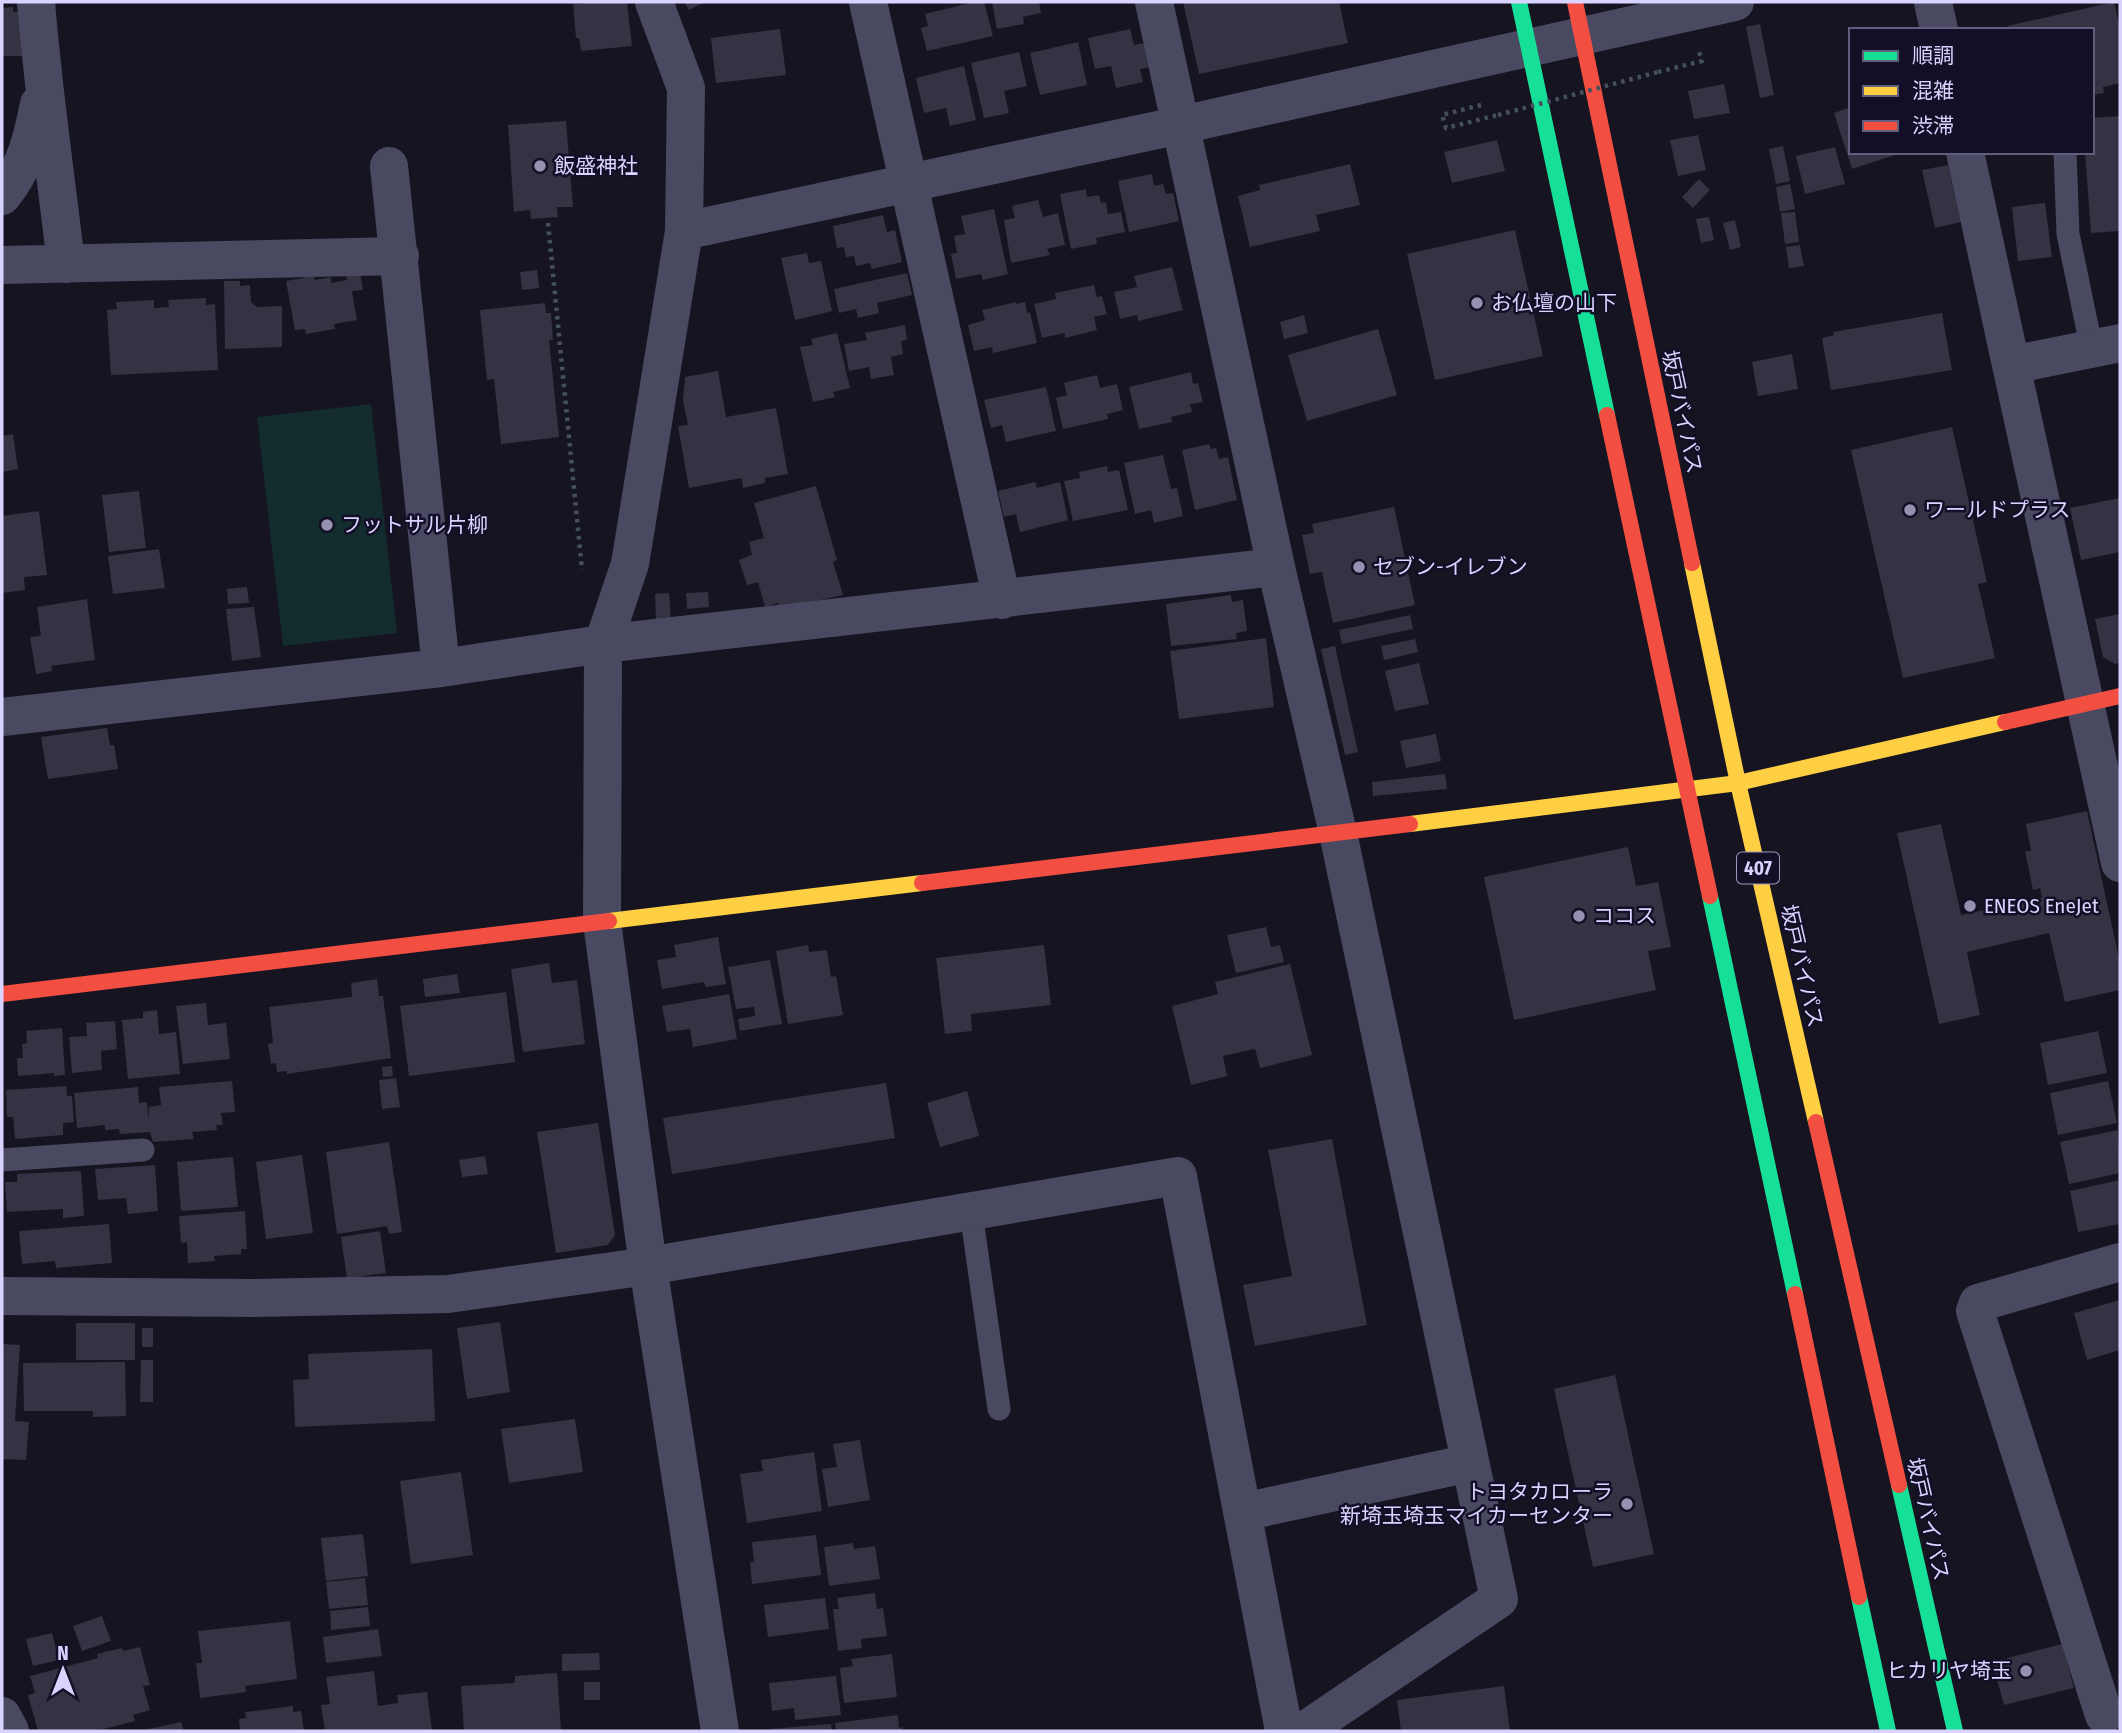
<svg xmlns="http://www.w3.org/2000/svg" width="2122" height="1733" font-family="'Fira Sans Condensed','Noto Sans JP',sans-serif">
<rect width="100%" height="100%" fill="#161421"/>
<path fill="#132c2d" d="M371 404 397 633 283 646 257 417Z"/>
<path fill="#343243" d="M602 2H627L632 46 581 51 579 38H576L573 4Z
M684 2H705L689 10Z
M974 2H984L993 36 927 51 921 28 928 26 925 14Z
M992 2H1039L1041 13 1023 17 1024 24 997 29Z
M1183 2H1339L1348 43 1199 74Z
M2114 2 2120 28V83L2103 87 2104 93 2092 95V30H2007V26Z
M13 7V12H18V21H27L28 56H2V8Z
M1760 24 1774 95 1760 98 1746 27Z
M780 29 786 75 716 83 711 38Z
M1130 29 1134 45 1145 43 1150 67 1140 69 1143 82 1116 88 1111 66 1095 69 1088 38Z
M1078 42 1087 85 1040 95 1030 53Z
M1019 52 1027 86 1004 91 1009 113 984 118 971 63Z
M964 66 976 120 950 126 946 108 924 113 916 78Z
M1724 84 1730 113 1694 119 1688 91Z
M1851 107V152L1901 153 1852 169 1834 113Z
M2120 116V231L2091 233 2085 152H2092V118Z
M566 121 573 207H557L558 217 531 219 530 210 514 212 508 125Z
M1698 135 1706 170 1678 176 1670 140Z
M1497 140 1505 171 1452 183 1444 152Z
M1783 146 1790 181 1776 184 1769 149Z
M1835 147 1845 184 1805 194 1796 156Z
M1350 164 1360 205 1316 215 1320 231 1250 247 1238 196 1260 190 1259 185Z
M1948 165 1961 222 1935 228 1922 170Z
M1152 174 1154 186 1163 184 1166 194 1173 193 1179 221 1129 232 1118 181Z
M1699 179 1710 190 1693 208 1682 197Z
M1790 184 1795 209 1780 212 1776 187Z
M1086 189 1087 197 1099 195 1101 203 1106 202 1108 214 1121 212 1125 232 1096 238 1097 244 1071 249 1060 194Z
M1038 200 1043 217 1058 213 1065 245 1047 249 1050 255 1011 263 1004 220 1015 218 1012 206Z
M2045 203 2052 257 2018 261 2012 207Z
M994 209 1008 274 983 280 981 274 956 279 951 254 957 253 954 236 965 234 961 216Z
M1795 212 1799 242 1785 244 1781 213Z
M883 215 887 232 895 230 902 262 872 269 870 263 856 266 854 256 846 257 844 247 837 248 833 226Z
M1709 217 1714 240 1701 243 1696 219Z
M1735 220 1741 247 1730 250 1723 223Z
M1515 230 1543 356 1435 380 1407 254Z
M1800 245 1804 266 1789 268 1786 247Z
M807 253 809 263 821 261 832 311 795 320 781 258Z
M1172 267 1183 310 1138 321 1137 315 1120 319 1114 292 1137 287 1134 276Z
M537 270 539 288 522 290 520 272Z
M360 273 363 290 352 291 357 320 334 324 335 329 306 334 305 329 295 330 286 281 314 276 315 280 331 277V283L347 280 346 275Z
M907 273 912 295 877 303 879 313 858 318 856 309 839 313 834 289Z
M224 281H240V286L250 285 251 302 257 307 282 306V347L225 349Z
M1094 285 1097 297 1102 296 1107 314 1094 317 1097 330 1065 338V333L1042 338 1034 304 1056 299 1055 293Z
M206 298V305L215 304 218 370 111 375 107 310 117 309 116 302 154 300V308L169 307 168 300Z
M1016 302V304L1025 302 1027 313 1030 312 1037 343 993 353 992 347 974 351 968 325 985 320 982 310Z
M545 303 546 313H551L553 340H549L559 437 501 444 494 379 487 380 480 310Z
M1942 313 1952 370 1831 390 1822 338 1834 335 1833 332Z
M1304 315 1308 333 1284 339 1280 322Z
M905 325 907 340 901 341 903 354 891 357 894 375 871 379 869 367 849 371 844 344 867 340 865 333Z
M1378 329 1397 395 1307 421 1288 355Z
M837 333 850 388 833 392 835 397 813 402 800 347 813 345 811 339Z
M1792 354 1798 389 1758 396 1752 362Z
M718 371 726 417 776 408 788 474 765 478V483L743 488 742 478 689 488 678 426 688 425 683 400 685 377Z
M1191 372 1193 384 1198 383 1203 402 1190 404 1192 412 1171 417 1172 422 1139 429 1129 387Z
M1097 375 1100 388 1117 384 1123 410 1107 414 1108 419 1063 429 1056 398 1067 395 1064 383Z
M1046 387 1056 431 1006 442 1002 425 991 428 984 400Z
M1952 427 1987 582 1978 584 1995 658 1903 678 1851 450Z
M13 434 18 469 2 472V436Z
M1209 444 1211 449 1216 448 1219 459 1228 457 1237 500 1195 510 1182 450Z
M1163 455 1171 489 1177 488 1183 516 1154 523 1151 510 1135 514 1124 463Z
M1107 466 1108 472 1119 470 1128 510 1073 521 1064 481 1080 478 1079 472Z
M1035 482 1037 488 1060 482 1068 520 1020 532 1016 514 1004 517 998 491Z
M816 486 837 560 833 562 843 595 779 609 778 603 765 607 758 582 747 585 739 560 752 555 749 542 764 538 754 503Z
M139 491 146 548 109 552 102 495Z
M2120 498V552L2081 560 2070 508Z
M1394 507 1415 605 1333 623 1322 572 1310 574 1302 535 1314 533 1312 524Z
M39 511 47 575 24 577 25 590 2 593V516Z
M159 549 165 588 113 594 108 556Z
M247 587 249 603 228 604 227 589Z
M708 592 709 607 687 609 686 593Z
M669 593 671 621H656L655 594Z
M1231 595 1232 602 1243 600 1247 631 1236 633 1237 639 1171 646 1166 604Z
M87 599 95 660 51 666 52 671 36 674 30 637 41 636 37 607Z
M254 607 261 657 232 661 226 609Z
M2120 614V663L2115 664 2103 657 2095 619Z
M1410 615 1413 629 1342 644 1339 630Z
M1266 638 1274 707 1179 719 1170 651Z
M1415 639 1418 652 1384 660 1381 646Z
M1335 646 1358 752 1345 755 1321 649Z
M1419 663 1429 704 1395 711 1385 671Z
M107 728 110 745H114L118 769 48 779 41 737Z
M1436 734 1441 761 1406 768 1400 741Z
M1445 774 1447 789 1373 796 1372 782Z
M2087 811 2120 963V990L2065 1002 2049 933 1967 952 1980 1015 1939 1024 1897 833 1941 824 1961 915 2042 898 2040 888 2033 890 2025 851H2031L2026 824Z
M1628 847 1636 886 1658 882 1671 947 1648 951 1656 990 1514 1020 1484 877Z
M1266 927 1271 947 1280 945 1284 962 1236 973 1227 935Z
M718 937 726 984 706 987 704 982 662 989 657 960 676 957 674 945Z
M808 945 809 952 827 950 831 977 836 976 843 1015 788 1024 776 951Z
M1044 945 1051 1005 971 1014 972 1031 945 1034 936 958Z
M770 960 782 1024 740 1031 738 1019 755 1016 754 1007 736 1009 728 967Z
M549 963 552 983 577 980 585 1044 523 1052 511 969Z
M1290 964 1312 1055 1260 1068 1255 1049 1223 1056 1227 1076 1191 1085 1172 1006 1218 994 1215 982Z
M457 974 460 993 425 997 423 979Z
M377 979 379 996H383L391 1058 287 1074V1071L277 1072 276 1063 271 1064 268 1044 273 1043 269 1007 352 997 351 983Z
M506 992 515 1062 409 1076 400 1006Z
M729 994 737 1039 693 1047 690 1029 667 1032 662 1006Z
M206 1003 208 1025 226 1023 230 1059 183 1064 176 1006Z
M157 1010 159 1034 176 1032 180 1074 128 1079 122 1020 143 1018V1012Z
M115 1021 117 1049 101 1051 102 1070 72 1073 69 1037 87 1036 86 1023Z
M62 1028 65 1075 54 1076V1073L18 1076 17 1058H23L22 1044 27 1043 26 1031Z
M2098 1031 2107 1073 2048 1085 2040 1043Z
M392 1066 393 1076 383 1077 382 1067Z
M396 1078 400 1107 382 1109 379 1080Z
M232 1081 235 1112 221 1113 223 1125H216L217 1130 192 1132 194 1139 153 1142 150 1132 120 1134 119 1129 105 1130V1125L77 1128 74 1093 138 1087 139 1103 147 1102 149 1120V1107L161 1105 159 1087Z
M2108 1081 2117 1123 2058 1135 2050 1093Z
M886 1083 895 1138 672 1174 663 1118Z
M66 1086 67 1096H72L74 1122 63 1123V1135L15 1139 13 1117H7L6 1090Z
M967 1091 979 1136 940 1147 927 1103Z
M598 1123 615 1235 608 1245 556 1253 537 1132Z
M2118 1130 2120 1173 2069 1184 2060 1142Z
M1332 1139 1367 1325 1255 1346 1243 1285 1292 1276 1268 1150Z
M389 1142 402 1232 389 1234 387 1226 337 1234 326 1152Z
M302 1155 313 1233 266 1239 256 1162Z
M485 1156 488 1174 462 1177 459 1160Z
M233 1157 238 1207 181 1211 177 1162Z
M155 1165 158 1211 128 1214 126 1198 98 1200 95 1169Z
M81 1171 84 1216 63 1218V1209L7 1212 5 1182H17V1174Z
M2120 1180V1224L2078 1232 2070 1191Z
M245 1211 247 1249H241V1254L214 1256 215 1261 188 1263 187 1242 181 1243 179 1216Z
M109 1224 112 1263 56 1268 55 1261 22 1264 19 1231Z
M380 1231 386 1273 347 1278 341 1237Z
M2120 1300V1350L2087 1360 2074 1313Z
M500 1322 510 1392 467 1399 457 1328Z
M76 1323H135V1360H76Z
M142 1328H153V1347H142Z
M2 1344 20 1345 15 1421 29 1422 26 1460 2 1459Z
M432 1349 435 1421 295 1427 293 1380 309 1379 308 1354Z
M141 1360H153V1402H140Z
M125 1362 126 1416 93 1417V1411H24L23 1363Z
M1615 1375 1654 1554 1593 1567 1554 1389Z
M575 1419 583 1472 509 1483 501 1429Z
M860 1440 870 1500 828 1507 822 1469 837 1467 833 1444Z
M814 1452 822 1511 747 1523 740 1474 763 1471 761 1460Z
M461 1472 473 1555 411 1564 400 1481Z
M363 1534 368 1576 326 1581 321 1538Z
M816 1535 821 1575 752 1584 750 1562H754L752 1542Z
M853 1543 854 1549 875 1546 880 1579 829 1586 824 1547Z
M365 1578 368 1605 329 1609 326 1582Z
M875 1593 877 1609 883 1608 887 1636 861 1639 862 1648 838 1651 833 1609H839L837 1598Z
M825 1598 829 1629 768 1637 764 1605Z
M368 1607 370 1626 331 1630 330 1611Z
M102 1616 111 1641 82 1651 73 1626Z
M290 1621 297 1679 245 1686 246 1692 200 1698 196 1663H202L198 1631Z
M378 1629 382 1656 326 1663 323 1637Z
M52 1633 59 1660 33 1666 26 1639Z
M2062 1644 2074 1688 2004 1705 1992 1662Z
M140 1647 150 1685 143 1686 150 1710 133 1715 135 1721 96 1731H38L28 1695 35 1693 30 1676 98 1658 97 1654 122 1648 123 1651Z
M599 1653 600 1670 562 1671V1654Z
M892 1654 897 1697 844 1703 840 1668 853 1666 851 1659Z
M374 1671 378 1706 398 1703 397 1695 427 1692 432 1731H325L321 1705 330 1704 326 1677Z
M557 1673 561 1731H464L461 1686 515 1683V1676Z
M836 1676 841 1715 795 1720 794 1708 772 1711 769 1683Z
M584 1682H600V1700H584Z
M1504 1686 1510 1731H1401L1397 1700Z
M293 1706V1712L301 1711 304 1731H240L239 1719 246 1718 245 1712Z
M898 1715 899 1728 903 1727V1731H836L835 1723Z
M181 1722 184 1731H144V1730Z
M831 1724 832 1731H769V1729Z"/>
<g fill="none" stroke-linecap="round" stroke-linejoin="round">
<path stroke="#44505f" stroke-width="4.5" stroke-dasharray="3.5 5" stroke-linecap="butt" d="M1658 72 1702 61 1699 52
M1481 105 1442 115 1446 128 1498 115
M548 223 582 570"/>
<path stroke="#4a4962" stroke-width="23" d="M2065 152 2068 234 2092 350
M2 1160 143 1150
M971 1212 999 1409"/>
<path stroke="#4a4962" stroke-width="38" d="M36 2C43 90 56 177 66 264
M654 2 686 88 684 231 630 564 603 644 602 922 648 1266 720 1731
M868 2 1002 600
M1154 2 1276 567 1338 833 1499 1599 1304 1731
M1933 2 1939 30
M1965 152 2011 365 2120 343
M389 166 441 668
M2 196C25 168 32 140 39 104
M684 231 1181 125 1735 2
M2 265 400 256
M2011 365 2120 863
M2 717 441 668 603 644 1276 567
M2 1296 253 1298 448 1294 648 1266 1178 1176 1284 1731
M1243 1512 1470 1463
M2104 1715 1975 1311 1978 1303 2120 1262
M2 1716 10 1731"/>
<path stroke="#16e098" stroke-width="16" d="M1519 2 1607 415
M1710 896 1795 1294
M1899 1485 1955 1731
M1859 1597 1888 1731"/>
<path stroke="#ffcf43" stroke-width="16" d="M1692 563 1738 783 1816 1122
M1410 824 1738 783 2005 722
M609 921 922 883"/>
<path stroke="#f24e42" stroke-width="16" d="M1575 2 1692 563
M1607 415 1710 896
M2005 722 2120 696
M922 883 1410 824
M2 994 609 921
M1816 1122 1899 1485
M1795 1294 1859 1597"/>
<path stroke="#44505f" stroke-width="4.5" stroke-dasharray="3.5 5" stroke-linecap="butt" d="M1498 115 1658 72"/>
</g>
<g fill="#9591b1" stroke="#130f26" stroke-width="2.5">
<circle cx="540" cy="166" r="7"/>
<circle cx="1477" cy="303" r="7"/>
<circle cx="1910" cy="510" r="7"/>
<circle cx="327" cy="525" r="7"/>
<circle cx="1359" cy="567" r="7"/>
<circle cx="1970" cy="906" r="7"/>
<circle cx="1579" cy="916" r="7"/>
<circle cx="1627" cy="1504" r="7"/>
<circle cx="2026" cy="1671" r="7"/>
</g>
<g text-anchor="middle" stroke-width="5" stroke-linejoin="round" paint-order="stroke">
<rect fill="#130f26" stroke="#9e99be" stroke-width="2" x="1737" y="852.5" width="42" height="31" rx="5"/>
<g font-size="19" font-weight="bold" fill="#d9d4ff">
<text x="1758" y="875">407</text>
</g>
<g font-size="21" fill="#d9d4ff" stroke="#130f26" text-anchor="start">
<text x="554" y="173">飯盛神社</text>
<text x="1491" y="310">お仏壇の山下</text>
<text x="1924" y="517">ワールドプラス</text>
<text x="341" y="532">フットサル片柳</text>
<text x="1373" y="574">セブン-イレブン</text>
<text x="1984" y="913">ENEOS EneJet</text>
<text x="1593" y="923">ココス</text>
<text x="1613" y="1499" text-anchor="end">トヨタカローラ<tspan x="1613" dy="24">新埼玉埼玉マイカーセンター</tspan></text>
<text x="2012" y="1678" text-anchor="end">ヒカリヤ埼玉</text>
</g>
<g font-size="21" fill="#d9d4ff" stroke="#130f26">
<text transform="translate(1682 412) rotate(78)" y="7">坂戸バイパス</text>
<text transform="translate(1802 966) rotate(77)" y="7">坂戸バイパス</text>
<text transform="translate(1928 1519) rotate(77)" y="7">坂戸バイパス</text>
</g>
</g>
<rect width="2122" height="1733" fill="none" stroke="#d9d4ff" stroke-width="7"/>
<rect x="1849" y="28" width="245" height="126" fill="#130f26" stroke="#625e7d" stroke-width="2"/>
<rect x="1863" y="51" width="35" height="10" fill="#16e098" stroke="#625e7d" stroke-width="2"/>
<text x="1912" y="63" font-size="21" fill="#d9d4ff">順調</text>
<rect x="1863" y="86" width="35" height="10" fill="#ffcf43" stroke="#625e7d" stroke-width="2"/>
<text x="1912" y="98" font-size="21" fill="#d9d4ff">混雑</text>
<rect x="1863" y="121" width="35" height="10" fill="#f24e42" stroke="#625e7d" stroke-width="2"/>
<text x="1912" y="133" font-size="21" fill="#d9d4ff">渋滞</text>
<g transform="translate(63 1670)" stroke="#130f26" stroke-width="5" paint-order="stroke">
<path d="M0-5L12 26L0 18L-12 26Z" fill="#d9d4ff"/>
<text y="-10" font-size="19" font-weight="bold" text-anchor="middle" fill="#d9d4ff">N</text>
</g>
</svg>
